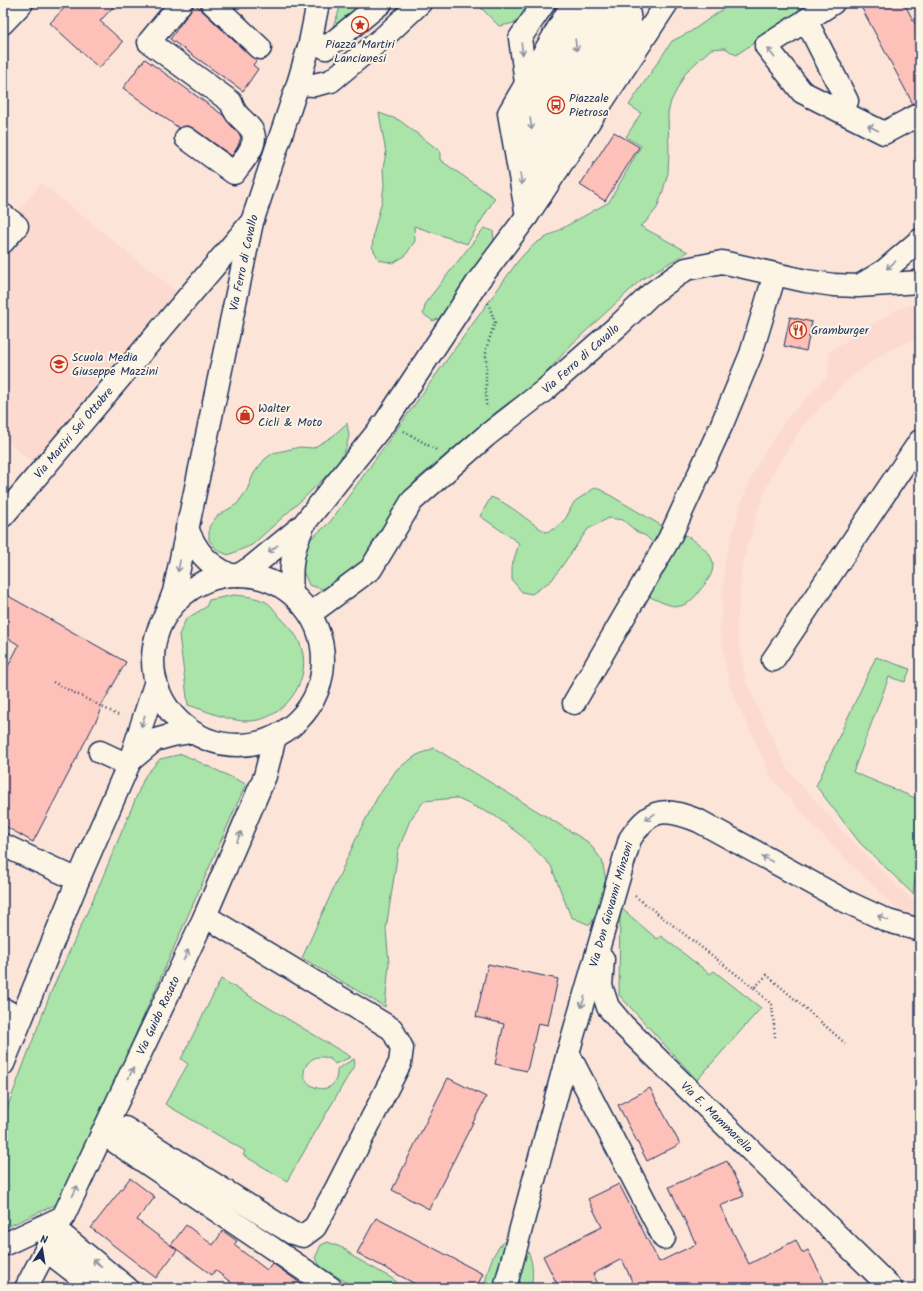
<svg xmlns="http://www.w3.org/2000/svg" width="923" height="1291" font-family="Kalam,sans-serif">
<rect width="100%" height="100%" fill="#fce5d8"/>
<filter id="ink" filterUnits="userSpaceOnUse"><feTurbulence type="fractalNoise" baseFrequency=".025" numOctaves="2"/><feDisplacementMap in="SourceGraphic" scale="8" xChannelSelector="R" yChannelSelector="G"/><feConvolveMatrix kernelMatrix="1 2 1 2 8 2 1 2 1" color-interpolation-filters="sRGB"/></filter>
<g filter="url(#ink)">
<path fill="#fcdacf" d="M41 183 176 291 32 463 3 437V231Z
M920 303V338L888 350 848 379 801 428 773 473 759 506 742 564 737 630 746 683 788 770 847 836 920 908V932L834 848 773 780 730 688 720 631 725 561 742 500 757 465 787 418 828 376 829 352 899 308Z"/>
<path fill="#aae4a8" stroke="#628a83" d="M341 3H369L330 33 338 14Z
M476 3H530C530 7 529 8 526 12 519 23 512 24 499 26Z
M732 3H814L736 55 725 48 711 49 686 72 671 101 668 113 669 152 668 173 662 194 657 208 645 223 640 226 688 252 642 279 571 345 540 380 496 412 416 480 362 565 345 581 322 589 309 585 302 569 304 545 330 522 518 261 527 251 536 243 609 202 641 146 626 137 641 113 629 105 672 41 690 32Z
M379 113 399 120 440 151V160L495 198 467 244 414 226 415 241 405 256 393 263 379 260 372 247 374 231 382 201 384 185 383 168 386 153Z
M484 228 493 231 494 241 490 252 453 305 440 318 433 321 423 314 426 302Z
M347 423 349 436 346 448 337 465 305 497 252 545 228 555 217 550 209 540V527L217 516 237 504 247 490 254 473 265 459 273 453 300 447 313 448 333 436Z
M596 487 664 527 654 544 646 536 637 532 623 520 609 518 588 529 552 580 532 594 522 592 512 580V566L519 543 480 516 491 497C511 504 527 521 546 532L556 528 566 518 574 502Z
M682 533C692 539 713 551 713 565 713 575 706 583 700 590 696 596 689 604 681 606 671 608 655 599 646 595Z
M234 595C245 596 256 597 266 602 272 605 276 613 281 618 290 627 299 637 302 650 311 682 283 720 250 721 229 722 208 711 188 705L179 635 186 619 206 607 209 600Z
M876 657 910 669 905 682 889 677 853 772 920 800V842L913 894 860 843 816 786Z
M434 748 588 842 602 860 606 881 603 903 590 925 571 917 551 866 523 837 495 816 456 798 424 801 410 820 398 851 386 929 389 964 385 1007 302 958 360 830 377 798 397 769 417 755Z
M182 754 246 784 100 1115 57 1204 3 1229V1119L51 992 99 886 145 776 160 759Z
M620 907 657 939 661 936 710 974 714 971 761 1008 697 1080 619 995Z
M221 979 351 1057 335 1064C332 1060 328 1057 322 1057 317 1056 311 1059 308 1063 290 1086 339 1104 337 1069L354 1059 355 1064 287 1181 243 1155 245 1151 165 1104 188 1064 181 1059Z
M512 1235C532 1246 535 1268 531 1288H484C489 1265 492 1249 512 1235Z
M328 1242 345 1249 354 1257 393 1279 404 1288H356L321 1267 315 1258 321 1245Z"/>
<path fill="#fdc1ba" stroke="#1b2f5e" d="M69 3H117L100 21 123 42 99 68 50 23Z
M859 3H904L920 33V102L913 104Z
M195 4 251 57 257 60 253 65 258 69 243 91 170 39Z
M145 59 223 115 241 137 238 146 232 156 193 128 187 126 179 128 123 88Z
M614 132 639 147 605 201 580 185Z
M790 317 812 322 806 351 784 346Z
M3 593 126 662 99 710 101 711 33 842 3 825V676L19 645 3 635Z
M488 964 558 979 548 1025 538 1023 527 1071 495 1064 504 1024 476 1017Z
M448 1078 486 1097 429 1209 392 1190Z
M650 1088 680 1144 647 1161 618 1105Z
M727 1161 744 1196 720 1206 749 1264 796 1240 802 1253 808 1250 824 1281 810 1288H635L622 1259 593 1274 600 1288H559L543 1256 602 1227 588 1199 619 1184 659 1262 696 1244 669 1187Z
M130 1178 155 1197 137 1220 177 1250 156 1278 91 1228Z
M376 1218 483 1274 476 1288H423L357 1253Z
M186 1225 213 1245 223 1231 237 1241 234 1245 267 1270 272 1263 307 1288H238L215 1270 212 1275 171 1245Z"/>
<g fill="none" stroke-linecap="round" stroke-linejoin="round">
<g stroke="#1b2f5e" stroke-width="25">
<g id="minor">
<path d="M181 3 149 42 231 102C236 118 242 117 251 129 261 143 242 162 234 173L186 138"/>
<path d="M212 3 260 48"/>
<path d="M588 3 605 96"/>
<path d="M608 3 620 75"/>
<path d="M627 3 635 52"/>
<path d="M833 3 766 46 802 92 884 133 920 114"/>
<path d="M571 6 587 124"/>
<path d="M806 20 847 101 842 112"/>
<path d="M3 23 22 3"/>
<path d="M557 31 573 146"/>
<path d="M311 40 326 48 381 3"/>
<path d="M540 61 558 169"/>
<path d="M298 84 314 85 331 81 385 36 420 3"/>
<path d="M541 195 520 38 544 3"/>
<path d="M3 215 17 226 3 242"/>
<path d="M527 216 509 113 573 3"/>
<path d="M861 285 884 271 920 240"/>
<path id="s1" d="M3 516 250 224"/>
<path d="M187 528C196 551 207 564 230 575"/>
<circle cx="238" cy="660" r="85"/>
<path d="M239 575 253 566 303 525 386 421 479 280 527 216 667 3"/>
<path d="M292 594C290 566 292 552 303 526"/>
<path id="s2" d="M166 613 174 592 252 222 298 84 310 43 318 3"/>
<path id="s3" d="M310 614 371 569 412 501 486 436 545 390 619 325 651 294 686 269 722 262 806 281 834 285 858 286 920 282"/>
<path d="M773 660 920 441"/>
<path d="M574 703 669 539 722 424 751 354 775 274"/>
<path d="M100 752 128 765"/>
<path d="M130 761 155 740 173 735 191 732"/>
<path d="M3 845 78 880"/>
<path id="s4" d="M603 959 601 986 608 1007 623 1025 891 1288"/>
<path d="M3 1009 21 1019"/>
<path d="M568 1053 664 1238"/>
<path d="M3 1064 78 880 130 761 155 684"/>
<path d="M125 1128 292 1233 303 1236 315 1227 337 1187 400 1063 402 1048 392 1029 205 916"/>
<path d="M102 1133 331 1288"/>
<path d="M56 1230 127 1288"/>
<path d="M3 1245 63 1217"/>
<path d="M46 1250 95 1288"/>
<path id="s5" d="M26 1288 63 1217 205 916 265 776 275 737"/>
<path id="s6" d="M505 1288 568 1053 630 839C651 806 666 808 699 821L845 901 888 921 920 930"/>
</g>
</g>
<path stroke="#1b2f5e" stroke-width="2.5" stroke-dasharray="1 3" stroke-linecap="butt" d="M488 303 495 322 486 349V404L488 408
M404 431 438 451
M53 682 118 715
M635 896 754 988 767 975 845 1043
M754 988 772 1005 775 1037"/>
<use href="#minor" stroke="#fcf5e5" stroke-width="22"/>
</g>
<defs><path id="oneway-shaft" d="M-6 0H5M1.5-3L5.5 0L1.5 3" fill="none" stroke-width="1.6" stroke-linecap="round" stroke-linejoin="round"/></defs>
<g stroke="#8c92a2">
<use href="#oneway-shaft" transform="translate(576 45) rotate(82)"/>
<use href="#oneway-shaft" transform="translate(522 49) rotate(84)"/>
<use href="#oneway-shaft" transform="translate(771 53) rotate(-128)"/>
<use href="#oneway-shaft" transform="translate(531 124) rotate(82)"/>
<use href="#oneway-shaft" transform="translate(873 128) rotate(-153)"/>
<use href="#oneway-shaft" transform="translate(521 179) rotate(80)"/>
<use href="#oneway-shaft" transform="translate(891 265) rotate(139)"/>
<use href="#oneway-shaft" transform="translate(273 549) rotate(140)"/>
<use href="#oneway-shaft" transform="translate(179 566) rotate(101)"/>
<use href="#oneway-shaft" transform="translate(143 721) rotate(108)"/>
<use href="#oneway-shaft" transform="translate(650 817) rotate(146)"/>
<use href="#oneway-shaft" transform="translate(239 837) rotate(-67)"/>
<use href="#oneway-shaft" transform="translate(767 859) rotate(-152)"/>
<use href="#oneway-shaft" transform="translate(883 918) rotate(-156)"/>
<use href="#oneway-shaft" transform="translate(186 955) rotate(-65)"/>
<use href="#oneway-shaft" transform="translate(583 1002) rotate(106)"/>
<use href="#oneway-shaft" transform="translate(131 1073) rotate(-65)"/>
<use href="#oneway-shaft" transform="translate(75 1191) rotate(-65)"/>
<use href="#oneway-shaft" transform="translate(97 1263) rotate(-141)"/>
</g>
</g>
<defs>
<g id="sight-ring" transform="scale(0.9)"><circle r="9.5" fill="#fcf5e5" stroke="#c8321e" stroke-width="1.5"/><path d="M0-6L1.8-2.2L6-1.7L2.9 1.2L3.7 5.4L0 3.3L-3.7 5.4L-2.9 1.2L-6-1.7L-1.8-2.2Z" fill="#c8321e"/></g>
<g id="bus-ring" transform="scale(0.9)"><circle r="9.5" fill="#fcf5e5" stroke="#c8321e" stroke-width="1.5"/><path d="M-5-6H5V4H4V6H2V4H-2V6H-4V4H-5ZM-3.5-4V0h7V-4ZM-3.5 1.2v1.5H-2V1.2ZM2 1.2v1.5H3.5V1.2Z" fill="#c8321e"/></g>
<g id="restaurant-ring" transform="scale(0.9)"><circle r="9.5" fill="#fcf5e5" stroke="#c8321e" stroke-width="1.5"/><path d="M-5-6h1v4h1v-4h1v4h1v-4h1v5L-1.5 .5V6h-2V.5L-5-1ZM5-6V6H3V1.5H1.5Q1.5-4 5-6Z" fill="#c8321e"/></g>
<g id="school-ring" transform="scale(0.9)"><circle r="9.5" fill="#fcf5e5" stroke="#c8321e" stroke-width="1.5"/><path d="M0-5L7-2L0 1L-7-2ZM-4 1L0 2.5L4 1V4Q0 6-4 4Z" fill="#c8321e"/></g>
<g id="shop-ring" transform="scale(0.9)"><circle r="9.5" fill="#fcf5e5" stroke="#c8321e" stroke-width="1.5"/><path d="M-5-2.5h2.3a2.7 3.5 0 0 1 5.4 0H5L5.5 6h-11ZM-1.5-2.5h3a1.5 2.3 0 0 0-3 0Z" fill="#c8321e"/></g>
</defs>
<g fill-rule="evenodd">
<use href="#sight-ring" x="360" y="25"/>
<use href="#bus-ring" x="556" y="105"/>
<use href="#restaurant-ring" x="798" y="330"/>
<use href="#school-ring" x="59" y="364"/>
<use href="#shop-ring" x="245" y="415"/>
</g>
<g text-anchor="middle" stroke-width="4" stroke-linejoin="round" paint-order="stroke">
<g font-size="12" fill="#1b2f5e" stroke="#fcf5e5" text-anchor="start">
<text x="360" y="48" text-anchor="middle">Piazza Martiri<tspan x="360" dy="14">Lancianesi</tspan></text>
<text x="569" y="102">Piazzale<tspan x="569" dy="14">Pietrosa</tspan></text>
<text x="811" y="334">Gramburger</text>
<text x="72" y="361">Scuola Media<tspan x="72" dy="14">Giuseppe Mazzini</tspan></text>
<text x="258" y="412">Walter<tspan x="258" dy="14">Cicli &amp; Moto</tspan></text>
</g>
<g font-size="12" fill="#1b2f5e" stroke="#fcf5e5">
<text dy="4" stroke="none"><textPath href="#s2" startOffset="359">Via Ferro di Cavallo</textPath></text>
<text dy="4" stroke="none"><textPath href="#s3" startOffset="376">Via Ferro di Cavallo</textPath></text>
<text dy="4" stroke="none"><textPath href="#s1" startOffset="109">Via Martiri Sei Ottobre</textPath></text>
<text dy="4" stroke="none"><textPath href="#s6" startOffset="398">Via Don Giovanni Minzoni</textPath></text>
<text dy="4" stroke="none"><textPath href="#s5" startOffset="303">Via Guido Rosato</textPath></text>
<text dy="4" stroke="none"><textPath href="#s4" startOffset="204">Via E. Mammarella</textPath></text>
</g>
</g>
<rect width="923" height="1291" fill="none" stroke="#fcf5e5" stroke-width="16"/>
<rect x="8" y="8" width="907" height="1275" fill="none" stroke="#1b2f5e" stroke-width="1.5" filter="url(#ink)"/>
<g transform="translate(42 1249) rotate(12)" stroke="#fcf5e5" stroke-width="3" paint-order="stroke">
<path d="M0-3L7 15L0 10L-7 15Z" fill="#1b2f5e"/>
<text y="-6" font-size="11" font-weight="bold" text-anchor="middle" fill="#1b2f5e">N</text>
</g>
</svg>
